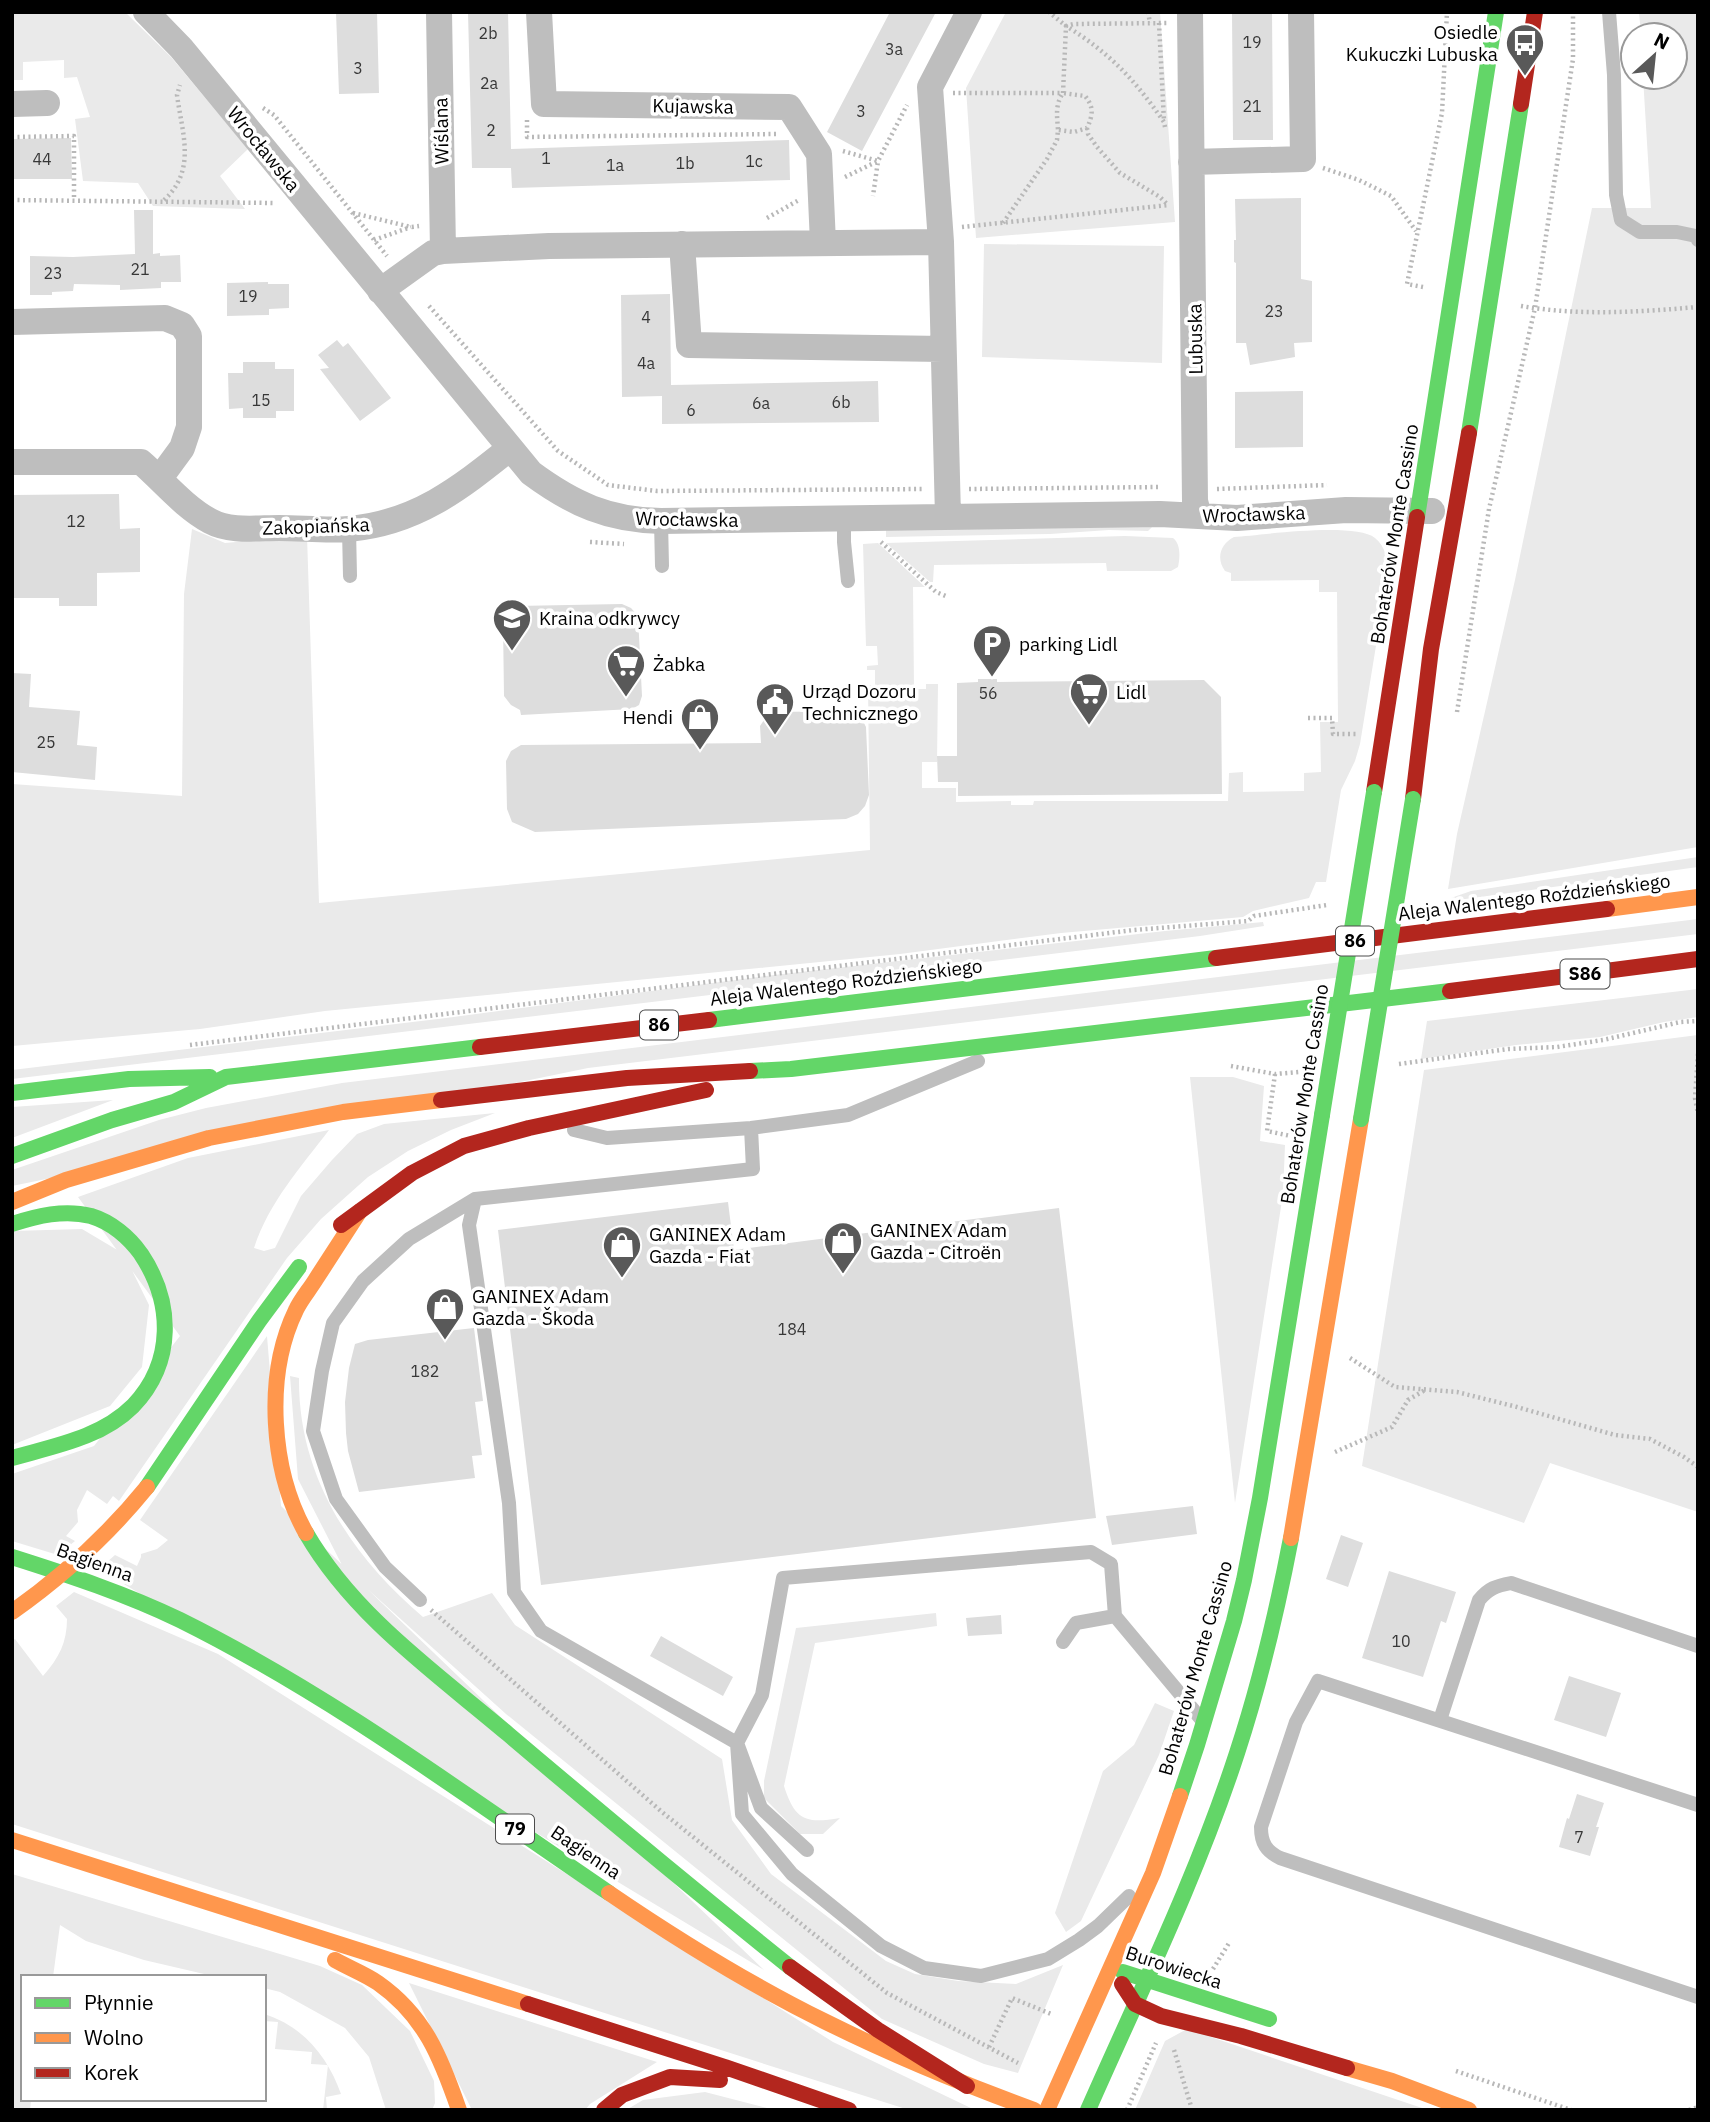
<svg xmlns="http://www.w3.org/2000/svg" width="1710" height="2122" font-family="'IBM Plex Sans',sans-serif">
<rect width="100%" height="100%" fill="#fff"/>
<path fill="#eaeaea" d="M12 12H125L171 57 248 149 220 176 245 209 153 206 138 183 83 181 75 119 90 117 77 77 64 78V60L23 62V80H12Z
M1006 12H1160L1175 222 976 238 966 88Z
M1639 12H1698V847L1448 889 1457 834 1515 580 1592 208H1651L1643 77H1675V35H1641Z
M984 244 1164 246 1162 363 982 357Z
M1153 526 1148 531 1109 530 1050 534 886 537V530Z
M192 529 225 543 307 536 319 903 870 850 868 685H875V670H867V666L878 665 877 646H866L863 544 878 543 925 587H913L914 689H926V684H938L937 762H922V788H956V802L1011 801V805H1033L1034 801H1228L1229 773 1243 772V792L1304 791V773L1321 772 1320 722H1338L1337 592H1319V580L1231 581V573L1225 571C1216 559 1220 544 1234 537 1262 535 1355 522 1375 538 1386 547 1387 559 1388 572L1360 744 1355 761 1341 790 1326 882H1316L1309 898 1253 911 1243 917 1061 933 900 954 325 1011 200 1029 12 1046V784L182 796 184 594Z
M1125 536 1173 538C1181 544 1180 558 1178 567L1171 571H1107L1106 563 934 565 933 582H930L886 543Z
M1698 857V867L1458 900V898H1451L1471 891Z
M1698 919V934L588 1068 12 1186V1170L159 1120 206 1108 342 1083Z
M1263 922 1264 926 1200 936 12 1079V1070L446 1018 774 975 1165 931Z
M1698 989V1017L1664 1022 1600 1037 1516 1045 1421 1059 1427 1021Z
M1698 1035V1512L1550 1463 1524 1523 1362 1466 1424 1070Z
M1190 1077H1233L1264 1086 1260 1141 1285 1145 1283 1194 1235 1503Z
M113 1100 12 1138V1107Z
M495 1113 451 1130 408 1151 368 1177 321 1219 287 1258 119 1501 113 1496 107 1504 87 1490 77 1510 78 1522 66 1536 75 1541 58 1555 12 1541V1474L94 1446 180 1336 78 1197 188 1158 329 1130C301 1167 269 1202 254 1248L264 1251 275 1248 301 1196 332 1160 357 1134 384 1124Z
M82 1229 124 1254 149 1305 142 1367 110 1406 12 1445V1231Z
M267 1336 281 1506 764 1970 99 1569 115 1555 137 1566 141 1557V1554L157 1549 168 1540 140 1520Z
M290 1376 299 1378C298 1476 351 1556 423 1617L492 1593 515 1625 722 1759 732 1820 771 1874 886 1961 915 1974 958 1981 1016 1984 1063 1965 1018 2073 984 2064 882 2019 506 1714 343 1567 298 1479Z
M74 1592 218 1654 833 2042 975 2110H909L12 1824V1641L15 1639 43 1676C59 1658 67 1642 67 1619L56 1606Z
M936 1613 937 1626 815 1643 784 1786C795 1820 805 1824 840 1818L823 1834H800L764 1798V1781L796 1628Z
M1155 1703 1174 1711 1159 1755 1081 1921 1066 1932 1055 1913 1103 1771 1134 1745Z
M12 1874 320 1966 362 1985 410 2031 434 2081 435 2103 432 2110H386L369 2057 345 2028 280 1992 264 1988V1977H217L144 1960 86 1941 60 1925 53 1977H23V2099H31L30 2110H12Z
M409 1983 657 2062 590 2104 585 2110H472Z
M264 2014C303 2026 328 2057 341 2094L326 2097 327 2110H323L328 2065 311 2064 312 2052 275 2049 278 2022 264 2021Z
M1187 2029 1428 2110H1135L1165 2041Z
M705 2092 775 2110H626L643 2100Z"/>
<path fill="#ddd" d="M336 12H377L379 93 339 94Z
M468 12H508L511 149 789 140 790 180 512 188 511 168H472Z
M890 12H936L862 151 827 132Z
M1232 12H1272L1273 140H1233Z
M71 138 72 179H12V139Z
M1301 198V279L1312 281V342L1294 343 1295 357 1250 365 1246 343H1236V263L1234 262V240H1236L1235 199Z
M134 210H153V254L160 253V256L180 255 181 282H161V288L120 290V285L74 284 73 291 52 292V295H30V256L73 257 135 254Z
M268 282V284H289V308L269 309V315L227 316V283Z
M670 294 671 385 878 381 879 422 662 424V396L622 397 621 295Z
M337 340 343 347 348 343 391 398 360 421 320 369 329 368 318 355Z
M243 362H275V369H294V411H276V418H243V408L229 409 228 373H243Z
M1303 391V447L1235 448V392Z
M119 494 120 529 140 528V572L97 573V606H59V598H12V495Z
M622 604 631 608 638 616 642 696 639 705 632 709 521 715 520 710 511 705 504 696 503 623 507 612 516 606Z
M12 673 31 674 29 707 80 711 77 745 97 747 95 780 12 772Z
M978 679H997V682L1204 680 1221 697 1222 794 958 796V782H938L937 756H957V683L978 682Z
M847 711 860 715 866 727 869 795 865 806 858 814 846 819 535 832 512 822 507 809 506 761 511 751 521 745 761 743 760 726 766 717 776 712Z
M728 1202 734 1250 1059 1208 1096 1518 541 1585 498 1230Z
M474 1328 483 1401 475 1402 482 1455 472 1456 475 1478 359 1492 348 1451 346 1433 345 1402 349 1368 355 1344 368 1340Z
M1193 1506 1197 1534 1112 1545 1106 1516Z
M1341 1535 1363 1543 1348 1587 1326 1579Z
M1389 1571 1456 1592 1446 1623 1441 1621 1423 1677 1362 1658Z
M1001 1615 1002 1634 968 1636 966 1618Z
M661 1636 733 1677 723 1696 650 1656Z
M1569 1676 1621 1693 1606 1737 1554 1720Z
M1577 1794 1604 1803 1596 1827H1599L1590 1856 1559 1847 1567 1818 1569 1819Z"/>
<g fill="none" stroke-linecap="round" stroke-linejoin="round">
<path stroke="#b8b8b8" stroke-width="4.5" stroke-dasharray="2 3.5" stroke-linecap="butt" d="M1148 12 1150 23
M1159 23 1164 121
M953 93H1063L1066 26 1049 12
M263 108 274 115 387 256
M527 120V137L777 134
M1165 127 1164 122C1135 80 1110 53 1066 26L1074 24 1169 23
M1087 128 1088 134 1097 147 1120 173 1160 197 1168 205
M12 137 74 136V199
M843 151 878 161 873 196
M1323 168 1359 180 1391 196 1416 231
M845 177 878 161 907 105
M12 200 274 203
M164 200C197 170 182 133 177 95L180 85
M353 213 411 227 419 226
M767 218 799 200
M1003 223 1047 159 1057 140 1058 130 1074 132 1087 128C1093 115 1094 107 1085 96L1063 93C1055 105 1057 115 1058 130
M962 227 1169 205
M374 240 411 227
M1423 287 1407 284 1442 113 1447 12
M429 306 558 451 608 485 657 491 925 489
M1521 306C1580 316 1638 312 1698 307
M969 489 1160 487
M1217 489 1327 485
M590 542 624 544
M881 542 936 592 948 597
M1457 712 1489 509 1535 308 1573 59V12
M1308 718H1332L1333 734H1356
M190 1045 1134 930 1248 921 1254 916 1327 905
M1698 1054 1695 1098 1698 1114
M1399 1064 1508 1049 1557 1047 1603 1040 1680 1022 1698 1021
M1231 1066 1275 1074 1299 1072
M1275 1074 1267 1131 1291 1136
M1350 1358 1395 1387 1457 1392 1517 1407 1615 1435 1650 1439 1684 1457 1698 1467
M1335 1452 1392 1427 1408 1400 1425 1390
M431 1610 662 1812 887 1993 1018 2063
M1213 1969 1229 1943
M989 2047 1012 1998 1051 2014
M1174 2050 1191 2106
M1456 2071 1571 2110
M1127 2110 1156 2043
M1689 2110 1698 2107"/>
<path stroke="#bebebe" stroke-width="14" d="M1609 12 1614 75 1616 195 1621 220 1640 232H1677L1696 236 1698 240
M844 518V542L848 581
M661 521 662 566
M349 529 350 576
M574 1130 607 1138 751 1128 848 1115 978 1061
M475 1199 469 1225 509 1503 514 1592 541 1631 737 1743 761 1808 807 1850
M420 1600 385 1567 336 1499 313 1431 322 1371 333 1323 363 1281 409 1239 475 1199 753 1169 751 1128
M1063 1642 1076 1623 1115 1616
M1440 1720 1479 1600C1489 1588 1496 1586 1511 1583L1698 1646
M1698 1805 1318 1681 1296 1722 1261 1827C1261 1843 1266 1851 1280 1858L1698 1997
M1129 1896 1098 1926 1079 1940 1048 1959 981 1976 924 1968 881 1946 792 1874 742 1814 737 1743 762 1695 783 1578 1091 1552 1111 1564 1115 1616 1201 1719"/>
<path stroke="#bebebe" stroke-width="26" d="M146 12 181 48 531 473C573 504 608 520 661 521L1160 514 1237 518 1346 510 1432 511
M439 12 443 251
M539 12 544 104 789 107 819 154 823 243
M1190 12 1195 501 1199 516
M12 104 47 103
M1191 162 1303 159 1301 12
M941 242 930 87 969 12
M682 244 689 345 943 349
M380 291 433 253 443 251 549 246 941 242 948 517
M12 322 165 318 182 325 189 336V427L182 448 160 478
M12 462H141C163 481 184 507 210 521 230 532 257 528 279 528 302 528 326 531 349 529 416 523 459 489 509 449"/>
<path stroke="#63d668" stroke-width="16" d="M1469 433 1521 104
M1417 517 1496 12
M709 1020 1216 958
M750 1071 791 1069 1450 991
M12 1093 129 1079 210 1077
M12 1156 112 1120 174 1102 226 1077 480 1047
M12 1224C37 1216 64 1209 91 1216 111 1222 129 1237 141 1254 173 1302 175 1362 133 1406 101 1438 54 1446 12 1458
M147 1487 259 1321 299 1267
M306 1533C354 1616 436 1673 508 1734 601 1813 695 1891 790 1967
M12 1557C69 1575 126 1594 180 1620 333 1696 469 1798 609 1893
M1180 1796 1197 1745 1234 1621 1244 1580 1260 1498 1322 1115
M1123 1972 1269 2019
M1088 2110C1140 1992 1197 1876 1237 1753 1260 1683 1277 1611 1291 1538"/>
<path stroke="#ff974d" stroke-width="16" d="M1607 909 1698 897
M12 1202 66 1180 209 1138 343 1112 441 1100
M306 1533C271 1471 264 1376 296 1310 301 1299 310 1289 316 1279 331 1256 345 1234 360 1211
M1291 1538 1361 1119
M12 1840 528 2004
M609 1893C678 1940 749 1984 824 2021 892 2055 963 2084 1034 2110
M335 1960C349 1968 365 1974 378 1983 425 2016 441 2058 459 2110
M1347 2068 1392 2081 1469 2110
M1047 2110 1153 1873 1180 1796"/>
<path stroke="#b3261e" stroke-width="16" d="M1521 104 1535 12
M1374 792 1417 517
M1413 799 1431 649 1469 433
M1216 958 1607 909
M1450 991 1698 959
M480 1047 709 1020
M441 1100 627 1078 750 1071
M341 1225 412 1173 464 1146 529 1128 706 1090
M790 1967 878 2030 967 2086
M1122 1984 1135 2004 1161 2016 1241 2036 1347 2068
M528 2004 725 2067 849 2110
M604 2110 622 2095 670 2077 720 2080"/>
<path stroke="#63d668" stroke-width="16" d="M1322 1115 1374 792
M1361 1119 1413 799"/>
<path stroke="#ff974d" stroke-width="16" d="M12 1612C63 1576 108 1535 147 1487"/>
</g>
<defs>
<g id="bus-pin" transform="scale(2.0125)"><path d="M0 17L-7.5 6A9.5 9.5 0 1 1 7.5 6Z" fill="#595959" stroke="#fff"/><path d="M-5-6H5V4H4V6H2V4H-2V6H-4V4H-5ZM-3.5-4V0h7V-4ZM-3.5 1.2v1.5H-2V1.2ZM2 1.2v1.5H3.5V1.2Z" fill="#fff"/></g>
<g id="school-pin" transform="scale(2.0125)"><path d="M0 17L-7.5 6A9.5 9.5 0 1 1 7.5 6Z" fill="#595959" stroke="#fff"/><path d="M0-5L7-2L0 1L-7-2ZM-4 1L0 2.5L4 1V4Q0 6-4 4Z" fill="#fff"/></g>
<g id="parking-pin" transform="scale(2.0125)"><path d="M0 17L-7.5 6A9.5 9.5 0 1 1 7.5 6Z" fill="#595959" stroke="#fff"/><path d="M-3.5-5.5H1a3.5 3.5 0 0 1 0 7H-1V5.5H-3.5ZM-1-3.4V-.6H.8a1.4 1.4 0 0 0 0-2.8Z" fill="#fff"/></g>
<g id="supermarket-pin" transform="scale(2.0125)"><path d="M0 17L-7.5 6A9.5 9.5 0 1 1 7.5 6Z" fill="#595959" stroke="#fff"/><path d="M-6-5.5h2.5l.6 2H6L4.5 2H-2.5L-4.4-4H-6ZM-1.5 3.2a1.3 1.3 0 1 0 .1 0ZM3 3.2a1.3 1.3 0 1 0 .1 0Z" fill="#fff"/></g>
<g id="civic-pin" transform="scale(2.0125)"><path d="M0 17L-7.5 6A9.5 9.5 0 1 1 7.5 6Z" fill="#595959" stroke="#fff"/><path d="M-.6-6.5H3V-4.5H.6V-3L4-1V1h2V6H-6V1h2V-1L-.6-3ZM-1.2 2.5V6h2.4V2.5Z" fill="#fff"/></g>
<g id="shop-pin" transform="scale(2.0125)"><path d="M0 17L-7.5 6A9.5 9.5 0 1 1 7.5 6Z" fill="#595959" stroke="#fff"/><path d="M-5-2.5h2.3a2.7 3.5 0 0 1 5.4 0H5L5.5 6h-11ZM-1.5-2.5h3a1.5 2.3 0 0 0-3 0Z" fill="#fff"/></g>
</defs>
<g fill-rule="evenodd">
<use href="#bus-pin" x="1525" y="43"/>
<use href="#school-pin" x="512" y="618"/>
<use href="#parking-pin" x="992" y="644"/>
<use href="#supermarket-pin" x="626" y="664"/>
<use href="#supermarket-pin" x="1089" y="692"/>
<use href="#civic-pin" x="775" y="702"/>
<use href="#shop-pin" x="700" y="717"/>
<use href="#shop-pin" x="843" y="1241"/>
<use href="#shop-pin" x="622" y="1245"/>
<use href="#shop-pin" x="445" y="1307"/>
</g>
<g text-anchor="middle" stroke-width="7" stroke-linejoin="round" paint-order="stroke">
<g font-size="16" fill="#373737">
<text x="488" y="39">2b</text>
<text x="1252" y="48">19</text>
<text x="894" y="55">3a</text>
<text x="358" y="74">3</text>
<text x="489" y="89">2a</text>
<text x="1252" y="112">21</text>
<text x="861" y="117">3</text>
<text x="491" y="136">2</text>
<text x="546" y="164">1</text>
<text x="42" y="165">44</text>
<text x="754" y="167">1c</text>
<text x="685" y="169">1b</text>
<text x="615" y="171">1a</text>
<text x="140" y="275">21</text>
<text x="53" y="279">23</text>
<text x="248" y="302">19</text>
<text x="1274" y="317">23</text>
<text x="646" y="323">4</text>
<text x="646" y="369">4a</text>
<text x="261" y="406">15</text>
<text x="841" y="408">6b</text>
<text x="761" y="409">6a</text>
<text x="691" y="416">6</text>
<text x="76" y="527">12</text>
<text x="988" y="699">56</text>
<text x="46" y="748">25</text>
<text x="792" y="1335">184</text>
<text x="425" y="1377">182</text>
<text x="1401" y="1647">10</text>
<text x="1579" y="1843">7</text>
</g>
<g fill="#fff" stroke="#4c4c4c" stroke-width="2">
<rect x="1336" y="926.5" width="38" height="29" rx="5"/>
<rect x="1560.5" y="959.5" width="49" height="29" rx="5"/>
<rect x="640" y="1010.5" width="38" height="29" rx="5"/>
<rect x="496" y="1814.5" width="38" height="29" rx="5"/>
</g>
<g font-size="18" font-weight="bold" fill="#000">
<text x="1355" y="947">86</text>
<text x="1585" y="980">S86</text>
<text x="659" y="1031">86</text>
<text x="515" y="1835">79</text>
</g>
<g font-size="19" fill="#000" stroke="#fff" text-anchor="start">
<text x="1498" y="39" text-anchor="end">Osiedle<tspan x="1498" dy="22">Kukuczki Lubuska</tspan></text>
<text x="539" y="625">Kraina odkrywcy</text>
<text x="1019" y="651">parking Lidl</text>
<text x="653" y="671">Żabka</text>
<text x="802" y="698">Urząd Dozoru<tspan x="802" dy="22">Technicznego</tspan></text>
<text x="1116" y="699">Lidl</text>
<text x="673" y="724" text-anchor="end">Hendi</text>
<text x="870" y="1237">GANINEX Adam<tspan x="870" dy="22">Gazda - Citroën</tspan></text>
<text x="649" y="1241">GANINEX Adam<tspan x="649" dy="22">Gazda - Fiat</tspan></text>
<text x="472" y="1303">GANINEX Adam<tspan x="472" dy="22">Gazda - Škoda</tspan></text>
</g>
<g font-size="19" fill="#000" stroke="#fff">
<text transform="translate(693 106) rotate(1)" y="7">Kujawska</text>
<text transform="translate(441 131) rotate(-91)" y="7">Wiślana</text>
<text transform="translate(264 149) rotate(51)" y="7">Wrocławska</text>
<text transform="translate(1195 339) rotate(-91)" y="7">Lubuska</text>
<text transform="translate(1254 514) rotate(-2)" y="7">Wrocławska</text>
<text transform="translate(687 519) rotate(1)" y="7">Wrocławska</text>
<text transform="translate(316 526) rotate(-2)" y="7">Zakopiańska</text>
<text transform="translate(1394 534) rotate(-81)" y="7">Bohaterów Monte Cassino</text>
<text transform="translate(1534 897) rotate(-7)" y="7">Aleja Walentego Roździeńskiego</text>
<text transform="translate(846 982) rotate(-7)" y="7">Aleja Walentego Roździeńskiego</text>
<text transform="translate(1304 1094) rotate(-81)" y="7">Bohaterów Monte Cassino</text>
<text transform="translate(95 1562) rotate(20)" y="7">Bagienna</text>
<text transform="translate(1195 1668) rotate(-74)" y="7">Bohaterów Monte Cassino</text>
<text transform="translate(586 1852) rotate(34)" y="7">Bagienna</text>
<text transform="translate(1174 1967) rotate(18)" y="7">Burowiecka</text>
</g>
</g>
<rect width="1710" height="2122" fill="none" stroke="#000000" stroke-width="28"/>
<rect x="21" y="1975" width="245" height="126" fill="#ffffff" stroke="#999999" stroke-width="2"/>
<rect x="35" y="1998" width="35" height="10" fill="#63d668" stroke="#999999" stroke-width="2"/>
<text x="84" y="2010" font-size="21" fill="#000000">Płynnie</text>
<rect x="35" y="2033" width="35" height="10" fill="#ff974d" stroke="#999999" stroke-width="2"/>
<text x="84" y="2045" font-size="21" fill="#000000">Wolno</text>
<rect x="35" y="2068" width="35" height="10" fill="#b3261e" stroke="#999999" stroke-width="2"/>
<text x="84" y="2080" font-size="21" fill="#000000">Korek</text>
<g transform="translate(1654 56) rotate(27)"><circle r="33" fill="#ffffff" stroke="#999999" stroke-width="2"/>
<path d="M0-5L12 26L0 18L-12 26Z" fill="#595959"/>
<text y="-10" font-size="19" font-weight="bold" text-anchor="middle" fill="#000000">N</text>
</g>
</svg>
